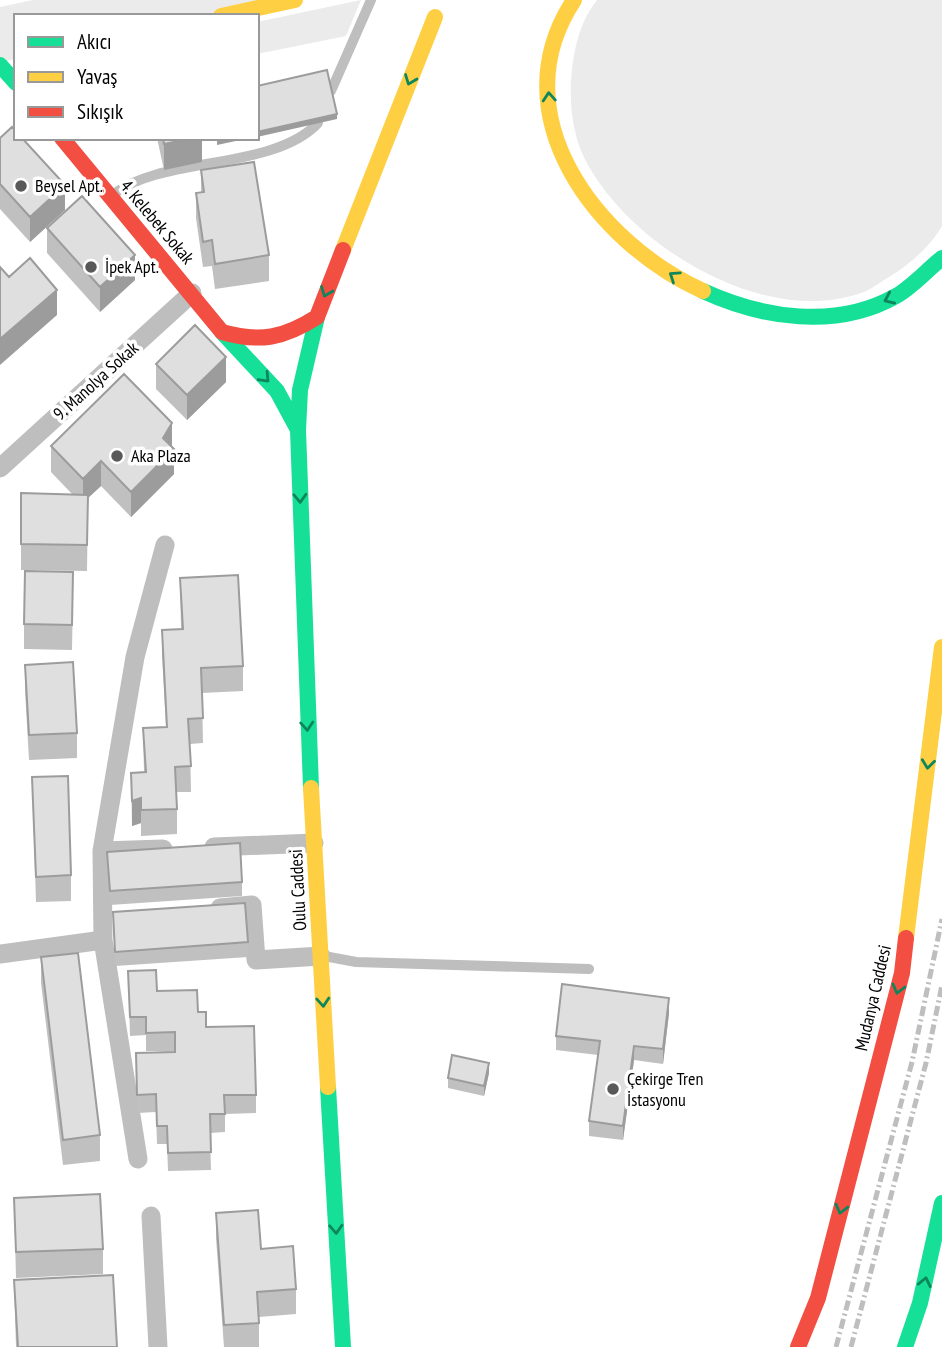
<svg xmlns="http://www.w3.org/2000/svg" width="942" height="1347" font-family="'PT Sans Narrow',sans-serif">
<rect width="100%" height="100%" fill="#fff"/>
<path fill="#ebebeb" d="M33 0H295L221 16H16V59L0 62V7Z
M361 0 346 36 257 54V22Z
M597 0H942V226C930 247 909 265 889 277 880 282 871 290 861 293 763 328 623 243 582 153 571 127 569 96 572 69 575 44 581 20 597 0Z"/>
<g fill="none" stroke-linecap="round" stroke-linejoin="round">
<path stroke="#bebebe" stroke-width="10" d="M331 91 371 0
M114 194C161 156 273 171 318 123
M324 956 356 962 589 969"/>
<path stroke="#bebebe" stroke-width="19" d="M0 468 192 293
M214 847 314 843
M102 851 135 657 165 545
M220 908 252 905 256 960 321 956
M103 940 138 1159
M0 954 103 940 102 851 163 849
M151 1216 158 1347"/>
<path stroke="#16e098" stroke-width="16" d="M0 65 16 83
M703 291C762 318 836 330 896 296 912 287 927 270 942 258
M222 332 277 391 297 428
M311 788 298 430 300 390 317 317
M328 1087 343 1347
M905 1347 920 1303 942 1203"/>
<path stroke="#ffcf43" stroke-width="16" d="M574 0C498 115 597 243 703 291
M221 16 295 0
M343 250 435 17
M311 788 328 1087
M906 938 942 647"/>
<path stroke="#f24e42" stroke-width="16" d="M62 138 222 332C260 343 284 338 317 317L343 250
M798 1347 818 1298 902 973 906 938"/>
<path stroke="#bebebe" stroke-width="5" stroke-dasharray="10 3.5 2 3.5" stroke-linecap="butt" d="M836 1347 912 1062 942 919
M851 1347 926 1063 942 985"/>
</g>
<path fill="#c0c0c0" d="M0 138 65 210 30 242 0 209Z
M157 138H202V162L164 170Z
M201 170 269 255V281L215 289 212 266 203 267 196 218V193L201 192Z
M47 228 135 280 100 312 47 253Z
M156 364 226 382 187 420 156 389Z
M51 446 172 447 174 474 131 517 101 486 88 498 87 571 21 570V493L73 495 51 472Z
M180 578 243 666V691L202 693 203 743 190 744 191 792H177V834L141 836V823L132 826 131 773 144 772 143 728 166 727 162 655V630L181 629Z
M73 597 72 650 24 649V624Z
M25 665 77 733V758L29 760 25 690Z
M32 777 71 875V901L36 902Z
M107 852 242 882V896L110 905Z
M113 912 248 942V957L115 966Z
M41 957 100 1135V1161L63 1165 41 983Z
M128 971 157 991 198 1012 206 1027 256 1095V1113L225 1114V1132L210 1133 211 1170 168 1171 167 1144H157L156 1112 137 1113 136 1053 175 1051H146V1035L130 1036Z
M669 1013 663 1064 634 1060 623 1140 589 1136V1121L598 1055 556 1050V1036Z
M489 1073 484 1096 448 1088V1078Z
M14 1198 103 1249V1274L16 1278Z
M216 1213 261 1249 296 1289V1314L259 1317V1347H224L216 1238Z
M14 1280 117 1347H16Z"/>
<path fill="#9c9c9c" d="M337 114V119L257 137V132Z
M193 138H202V162L164 170V144Z
M227 138H250L217 145V141Z
M65 185V210L30 242V217Z
M135 255V280L100 312V287Z
M57 290V315L0 365V339Z
M226 357V382L187 420V395Z
M172 423V448L174 449V474L131 517V492Z
M101 461V486L88 498 87 571 88 498 83 504V479Z
M141 798V823L132 826V801Z
M669 998V1013L663 1064V1049Z
M634 1046V1060L623 1140V1126Z
M489 1063V1073L484 1096V1086Z"/>
<path fill="#dfdfdf" stroke="#9c9c9c" stroke-width="2" d="M327 70 337 114 257 132V86Z
M12 127 16 131V138H22L65 185 30 217 0 184V138Z
M163 138H193L164 144Z
M254 162 269 255 215 264 212 240 203 242 196 193 204 192 201 170Z
M82 196 135 255 100 287 47 228Z
M30 258 57 290 0 339V267L9 277Z
M195 325 226 357 187 395 156 364Z
M124 374 172 423 163 438 174 449 131 492 101 461 83 479 51 446Z
M21 493 88 495 87 545 21 544Z
M25 571 73 572 72 625 24 624Z
M238 575 243 666 201 668 203 718 188 719 191 766 175 767 177 809 141 810V798L132 801 131 773 146 772 143 728 167 727 162 630 183 629 180 578Z
M73 662 77 733 29 735 25 665Z
M68 776 71 875 36 877 32 777Z
M240 843 242 882 110 891 107 852Z
M245 903 248 942 115 952 113 912Z
M78 953 100 1135 63 1140 41 957Z
M156 970 157 991 197 990 198 1012H206V1027L254 1026 256 1095H224L225 1114H210L211 1152 168 1153 167 1126H157L156 1094 137 1095 136 1053 175 1052V1032L146 1033V1017H130L128 971Z
M562 984 669 998 663 1049 634 1046 623 1126 589 1121 600 1041 556 1036Z
M452 1055 489 1063 484 1086 448 1078Z
M100 1194 103 1249 16 1252 14 1198Z
M258 1210 261 1249 293 1246 296 1289 257 1292 259 1323 224 1325 216 1213Z
M113 1275 117 1347H18L14 1280Z"/>
<defs><path id="oneway-chevron" d="M-2-3.5L2.5 0L-2 3.5" fill="none" stroke-width="1.6" stroke-linecap="round" stroke-linejoin="round" transform="scale(1.75)"/></defs>
<g stroke="#0d865b">
<use href="#oneway-chevron" transform="translate(410 80) rotate(111)"/>
<use href="#oneway-chevron" transform="translate(549 97) rotate(-94)"/>
<use href="#oneway-chevron" transform="translate(674 276) rotate(-146)"/>
<use href="#oneway-chevron" transform="translate(326 292) rotate(111)"/>
<use href="#oneway-chevron" transform="translate(889 299) rotate(156)"/>
<use href="#oneway-chevron" transform="translate(265 378) rotate(47)"/>
<use href="#oneway-chevron" transform="translate(300 498) rotate(88)"/>
<use href="#oneway-chevron" transform="translate(307 726) rotate(86)"/>
<use href="#oneway-chevron" transform="translate(928 764) rotate(97)"/>
<use href="#oneway-chevron" transform="translate(898 989) rotate(104)"/>
<use href="#oneway-chevron" transform="translate(323 1002) rotate(86)"/>
<use href="#oneway-chevron" transform="translate(841 1209) rotate(104)"/>
<use href="#oneway-chevron" transform="translate(336 1229) rotate(87)"/>
<use href="#oneway-chevron" transform="translate(925 1282) rotate(-78)"/>
</g>
<g fill="#595959" stroke="#fff" stroke-width="2.5">
<circle cx="21" cy="186" r="7"/>
<circle cx="91" cy="267" r="7"/>
<circle cx="117" cy="456" r="7"/>
<circle cx="613" cy="1089" r="7"/>
</g>
<g text-anchor="middle" stroke-width="7" stroke-linejoin="round" paint-order="stroke">
<g font-size="18" fill="#000" stroke="#fff" text-anchor="start">
<text x="35" y="192">Beysel Apt.</text>
<text x="105" y="273">İpek Apt.</text>
<text x="131" y="462">Aka Plaza</text>
<text x="627" y="1085">Çekirge Tren<tspan x="627" dy="21">İstasyonu</tspan></text>
</g>
<g font-size="18" fill="#000" stroke="#fff">
<text transform="translate(157 222) rotate(50)" y="6">4. Kelebek Sokak</text>
<text transform="translate(96 381) rotate(-42)" y="6">9. Manolya Sokak</text>
<text transform="translate(298 890) rotate(-93)" y="6">Oulu Caddesi</text>
<text transform="translate(873 998) rotate(-77)" y="6">Mudanya Caddesi</text>
</g>
</g>
<rect x="14" y="14" width="245" height="126" fill="#ffffff" stroke="#999999" stroke-width="2"/>
<rect x="28" y="37" width="35" height="10" fill="#16e098" stroke="#999999" stroke-width="2"/>
<text x="77" y="49" font-size="21" fill="#000000">Akıcı</text>
<rect x="28" y="72" width="35" height="10" fill="#ffcf43" stroke="#999999" stroke-width="2"/>
<text x="77" y="84" font-size="21" fill="#000000">Yavaş</text>
<rect x="28" y="107" width="35" height="10" fill="#f24e42" stroke="#999999" stroke-width="2"/>
<text x="77" y="119" font-size="21" fill="#000000">Sıkışık</text>
</svg>
